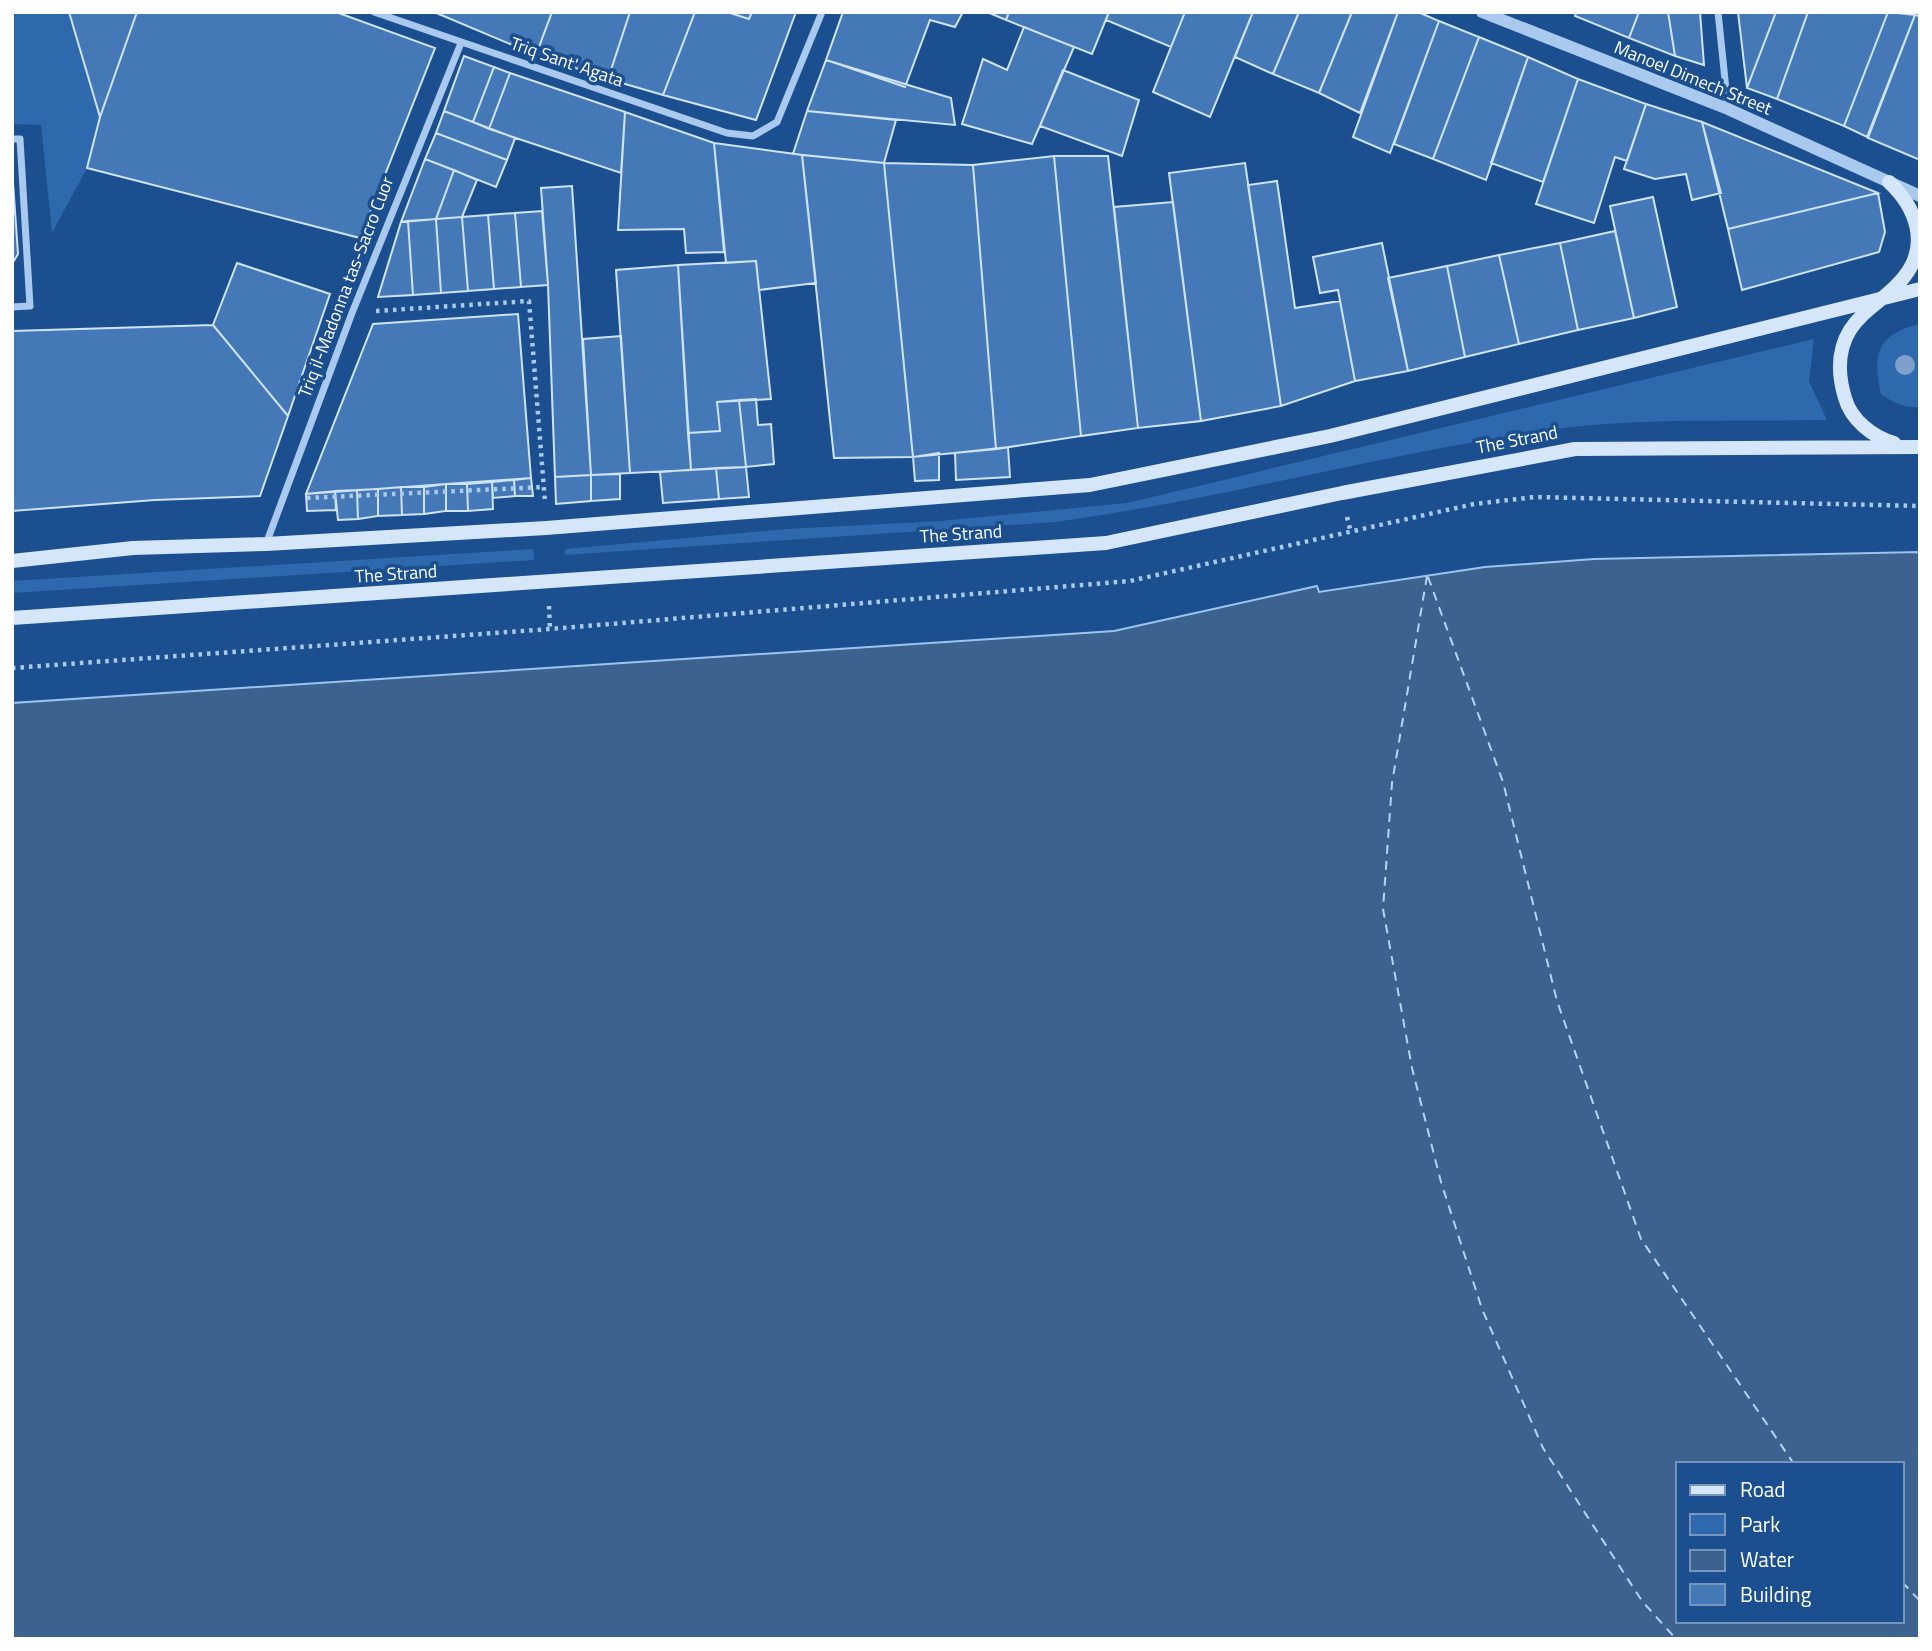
<svg xmlns="http://www.w3.org/2000/svg" width="1932" height="1651" font-family="'Titillium Web',sans-serif">
<rect width="100%" height="100%" fill="#1b4f8f"/>
<path fill="#2e69ad" d="M12 12H69L100 117 87 168 52 233 41 125 12 124Z
M1920 324V407C1904 408 1894 403 1881 394 1872 354 1877 334 1920 324Z
M1814 339 1809 381 1827 420C1732 422 1634 417 1540 431 1378 455 1218 500 1055 522L565 555V549L787 529 941 521 1127 503Z
M533 549 534 560 12 593V581Z"/>
<path fill="#3c6290" stroke="#9cc4f0" stroke-width="2" fill-rule="evenodd" d="M1920 552V1639H12V703L1114 631 1317 586 1319 592 1485 567 1594 559ZM1678 1464H1902V1621H1678Z"/>
<g fill="none" stroke-linecap="round" stroke-linejoin="round">
<path stroke="#b5d3f5" stroke-width="2" stroke-dasharray="9 7" stroke-linecap="butt" d="M1427 576 1392 783 1383 909 1412 1068 1441 1182 1482 1309 1543 1448 1642 1601 1676 1639
M1428 577 1503 782 1557 1001 1641 1239 1794 1464
M1902 1582 1920 1601"/>
</g>
<path fill="#4478b7" stroke="#cfe3fa" stroke-width="2" d="M69 12H137L100 117Z
M137 12H336L435 48 360 238 87 168 100 117Z
M434 12H552L536 55Z
M552 12H630L608 79 536 55Z
M630 12H695L663 95 608 79Z
M695 12H727L749 19 752 12H796L756 120 663 95Z
M727 12H752L749 19Z
M843 12H963L955 27 930 20 905 87 826 60Z
M987 12H1009L1006 20Z
M1009 12H1109L1092 54 1006 20Z
M1109 12H1185L1171 47 1106 20Z
M1185 12H1253L1210 117 1153 92Z
M1253 12H1299L1273 74 1235 57Z
M1299 12H1352L1319 93 1273 74Z
M1352 12H1398L1360 113 1319 93Z
M1398 12H1418L1439 21 1390 153 1353 137Z
M1576 12H1639L1629 38 1575 16Z
M1639 12H1668L1675 56 1629 38Z
M1668 12H1700L1704 65 1675 56Z
M1738 12H1776L1747 88Z
M1776 12H1808L1777 99 1747 88Z
M1808 12H1888L1844 126 1777 99Z
M1888 12 1915 15 1867 137 1844 126Z
M1915 15 1920 16V160L1868 138Z
M1439 21 1479 37 1433 159 1394 144Z
M1024 27 1074 47 1032 144 962 124 983 59 1007 70Z
M1479 37 1528 57 1486 180 1433 159Z
M464 56 494 67 473 122 444 111Z
M1528 57 1578 79 1543 182 1491 163Z
M826 60 951 98 955 125 807 111Z
M494 67 510 73 489 129 473 122Z
M1063 70 1139 100 1122 156 1040 126Z
M510 73 625 112 621 173 489 129Z
M1578 79 1646 104 1627 161 1615 157 1594 223 1536 204Z
M1646 104 1702 122 1721 193 1692 200 1686 174 1655 179 1624 169Z
M444 111 515 138 507 160 436 133Z
M807 111 896 120 884 163 793 154Z
M625 112 714 143 724 252 686 253 684 229 618 230Z
M1702 122 1878 193 1728 229Z
M436 133 507 160 496 187 425 159Z
M714 143 802 155 816 283 759 290 756 261 726 263Z
M802 155 884 163 913 457 834 458Z
M1054 156H1108L1138 428 1081 436Z
M1054 156 1081 436 996 449 973 165Z
M425 159 454 170 436 219 401 222Z
M884 163 973 165 996 449 913 457Z
M1245 163 1281 406 1201 421 1169 173Z
M12 168 18 254 12 264Z
M454 170 477 180 462 217 436 219Z
M1277 181 1295 308 1340 301 1355 381 1281 406 1248 185Z
M572 186 591 475 555 477 548 285 541 188Z
M1878 193 1885 232 1879 252 1742 290 1728 229Z
M1653 197 1677 307 1634 318 1610 206Z
M1173 202 1201 421 1138 428 1114 207Z
M542 211 548 285 521 287 515 213Z
M515 213 521 287 494 289 488 215Z
M488 215 494 289 468 291 462 217Z
M462 217 468 291 441 293 436 219Z
M436 219 441 293 413 295 408 221Z
M408 221 413 295 378 297 401 222Z
M1615 231 1634 318 1578 330 1560 243Z
M1382 243 1408 371 1355 381 1338 290 1320 293 1313 257Z
M1560 243 1578 330 1519 344 1499 255Z
M1499 255 1519 344 1465 357 1447 266Z
M756 261 771 399 717 402 720 431 688 433 678 265Z
M237 263 330 294 288 416 213 325Z
M678 265 691 470 630 473 616 270Z
M1447 266 1465 357 1408 371 1388 278Z
M518 314 531 478 306 494 373 324Z
M213 325 288 416 260 496 155 500 12 511V331Z
M621 336 630 473 591 475 583 339Z
M756 399 758 425 771 424 774 464 746 467 739 400Z
M739 400 746 467 691 470 688 433 720 431 717 402Z
M1008 447 1010 477 956 480 955 453Z
M939 453V480L915 481 913 457Z
M746 467 749 497 719 499 716 468Z
M716 468 719 499 663 503 660 472Z
M620 474V499L591 501V475Z
M591 475V501L556 504 555 477Z
M531 478 533 496H515L514 480Z
M514 480 515 496 493 498 492 482Z
M492 482 493 509 468 511 467 484Z
M446 484H467L468 511H446Z
M446 484V511L424 514V487Z
M401 487H424V514L402 515Z
M401 487 402 515 378 516V489Z
M378 489V516L358 519 357 490Z
M357 490 358 519 338 520 335 491Z
M335 491 336 510 307 511 306 494Z"/>
<g fill="none" stroke-linecap="round" stroke-linejoin="round">
<path stroke="#a9c9ee" stroke-width="4.5" stroke-dasharray="3.5 5" stroke-linecap="butt" d="M376 311 529 301 545 502
M307 498 544 487
M1347 517 1351 533
M549 606 550 629
M12 668 550 629 1130 581 1474 504 1535 497 1920 506"/>
<path stroke="#a9c9ee" stroke-width="7" d="M374 12 727 133 753 136 777 122 822 12
M1718 12 1728 109
M12 139H20L30 306 12 307
M266 544 352 313 461 43"/>
<path stroke="#a9c9ee" stroke-width="12" d="M1482 12 1728 109 1920 196"/>
<path stroke="#d6e6fa" stroke-width="14" d="M1889 182C1916 207 1930 245 1904 277 1889 297 1864 308 1850 330 1837 351 1838 375 1845 398 1851 420 1873 437 1894 443
M12 561 133 548 266 544 546 528 1090 485 1330 436 1920 289
M12 618 1106 543 1342 493 1575 449 1920 447"/>
</g>
<circle fill="#7ea0ca" cx="1905" cy="365" r="10"/>
<g text-anchor="middle" stroke-width="7" stroke-linejoin="round" paint-order="stroke">
<g font-size="18" fill="#fff" stroke="#1b4f8f">
<text transform="translate(567 62) rotate(19)" y="6">Triq Sant' Agata</text>
<text transform="translate(1693 78) rotate(22)" y="6">Manoel Dimech Street</text>
<text transform="translate(346 287) rotate(-69)" y="6">Triq il-Madonna tas-Sacro Cuor</text>
<text transform="translate(1517 440) rotate(-11)" y="6">The Strand</text>
<text transform="translate(961 534) rotate(-4)" y="6">The Strand</text>
<text transform="translate(396 574) rotate(-4)" y="6">The Strand</text>
</g>
</g>
<rect width="1932" height="1651" fill="none" stroke="#ffffff" stroke-width="28"/>
<rect x="1676" y="1462" width="228" height="161" fill="#1b4f8f" stroke="#7695bc" stroke-width="2"/>
<rect x="1690" y="1485" width="35" height="10" fill="#d6e6fa" stroke="#7695bc" stroke-width="2"/>
<text x="1740" y="1497" font-size="21" fill="#ffffff">Road</text>
<rect x="1690" y="1514" width="35" height="21" fill="#2e69ad" stroke="#7695bc" stroke-width="2"/>
<text x="1740" y="1532" font-size="21" fill="#ffffff">Park</text>
<rect x="1690" y="1550" width="35" height="21" fill="#3c6290" stroke="#7695bc" stroke-width="2"/>
<text x="1740" y="1567" font-size="21" fill="#ffffff">Water</text>
<rect x="1690" y="1584" width="35" height="21" fill="#4478b7" stroke="#7695bc" stroke-width="2"/>
<text x="1740" y="1602" font-size="21" fill="#ffffff">Building</text>
</svg>
